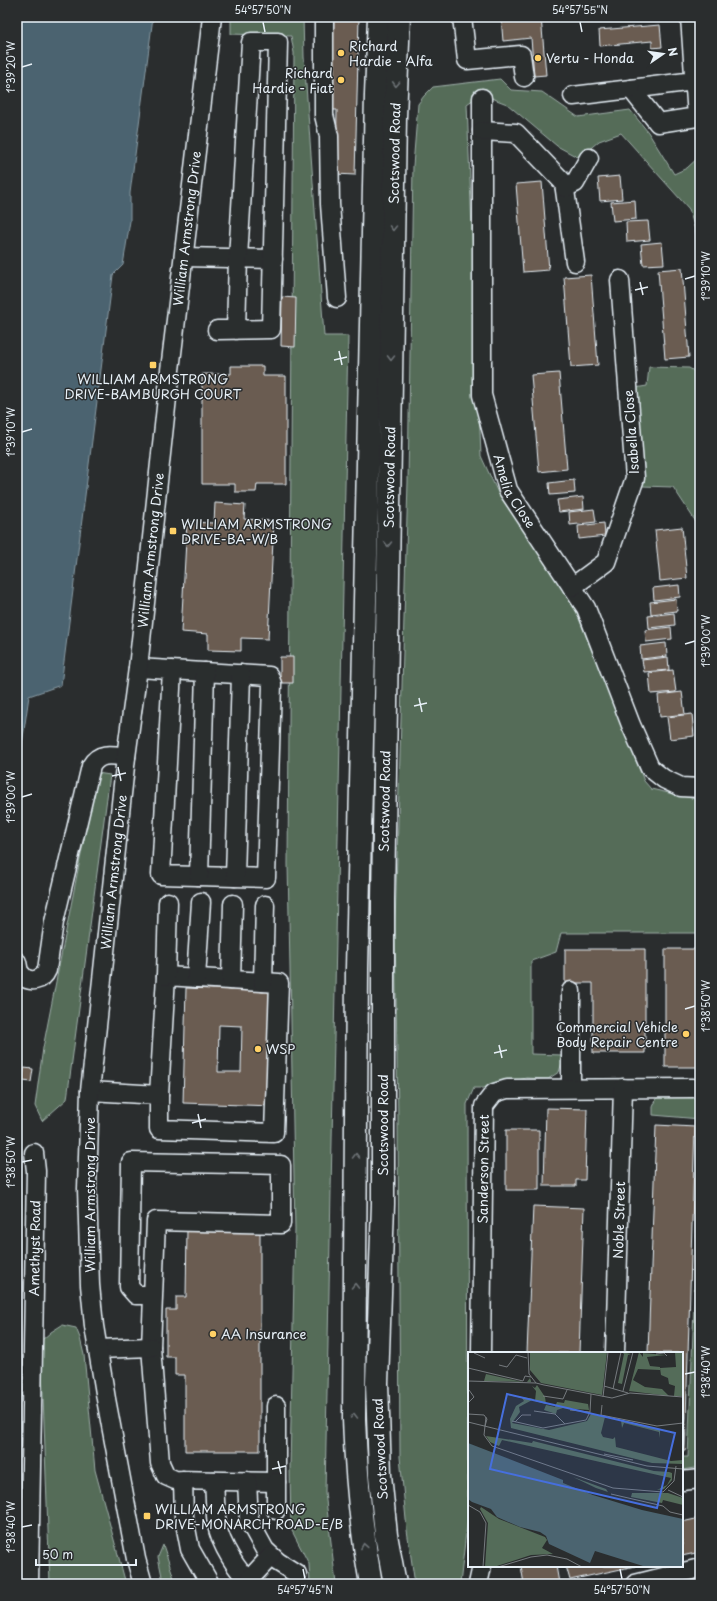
<svg xmlns="http://www.w3.org/2000/svg" width="717" height="1601" font-family="'Playpen Sans',sans-serif">
<rect width="100%" height="100%" fill="#2a2d2e"/>
<filter id="ink" filterUnits="userSpaceOnUse"><feTurbulence type="fractalNoise" baseFrequency=".025" numOctaves="2"/><feDisplacementMap in="SourceGraphic" scale="8" xChannelSelector="R" yChannelSelector="G"/><feConvolveMatrix kernelMatrix="1 2 1 2 8 2 1 2 1" color-interpolation-filters="sRGB"/></filter>
<g filter="url(#ink)">
<path fill="#546c59" stroke="#9eaea8" d="M231 17H303L304 57 324 336H348L325 1492 336 1584H310L309 1564 291 1529 290 1469 295 1229 288 864 294 53 291 36 231 34Z
M500 79 511 90 542 92 578 117 630 110 648 132 674 174 687 168 700 156V247L689 209 621 133 599 141 579 158 557 146 507 104 481 94 467 104 481 456 499 495 570 596 644 781 651 789 700 800V933H561L556 952 531 961V1054L562 1055V1062L559 1072 548 1079 526 1078 485 1088H474L467 1104 468 1516 460 1584H415L407 1530 400 1457 398 1120 395 925 408 482 413 166 418 104 424 96 433 87Z
M649 367 689 368 700 375V412L697 427 700 444V528L673 487 642 486 635 388 647 386Z
M97 773 110 775 67 1099 42 1121 35 1106 43 1048Z
M700 1094V1119L653 1115V1107L658 1096Z
M700 1158V1467L682 1470V1457H688Z
M62 1325 76 1328 80 1338 84 1355 95 1470 126 1584H50L41 1341 51 1332Z
M163 1545 176 1584H165L163 1581 158 1557Z"/>
<path fill="#4b6470" stroke="#8a9ca6" d="M17 17H153L130 193V221L123 265 113 275 61 685 29 696 17 779Z"/>
<path fill="#6a5c51" stroke="#e8f1f8" fill-rule="evenodd" d="M328 17H359L355 175 336 174 337 110H326Z
M501 17H541L546 75 534 76 531 38 503 41Z
M660 25 662 47 652 48V41L600 46 599 30Z
M620 176 622 199 600 201 598 178Z
M542 182 549 270 523 272 516 184Z
M635 200 636 219 613 221 611 202Z
M648 221 650 240 627 242 626 222Z
M662 242 664 264 643 265 641 244Z
M682 268 689 357 665 359 658 270Z
M591 275 598 365 571 367 564 277Z
M282 297 296 298 295 347 281 346Z
M231 366H263V376H286V484H257L256 492H235V484H202V374H231Z
M559 373 567 469 539 472 531 375Z
M574 480 575 493 550 495 549 483Z
M583 497 584 509 559 512 557 500Z
M215 503 245 505 244 519 274 521 268 639 241 638V651L208 650V634L181 632 187 522 214 523Z
M594 509 596 522 570 525 569 512Z
M604 523 605 536 579 539 578 526Z
M682 527 687 578 660 581 655 530Z
M679 585 680 597 654 600 653 588Z
M676 599 677 611 651 614 650 602Z
M674 613 675 625 649 628 648 616Z
M671 627 672 639 646 642 645 630Z
M666 643 667 656 641 659 640 646Z
M280 657H293V683H280Z
M668 657 669 670 644 672 642 660Z
M673 670 676 692 651 694 649 673Z
M682 692 685 714 660 717 658 695Z
M692 714 694 736 670 739 667 717Z
M565 949H645V1053H593V983H565Z
M665 949H700V1067H665Z
M186 988 277 991 274 1106 183 1103ZM219 1025 242 1026 241 1072H218Z
M24 1068 33 1069 31 1082 23 1081Z
M546 1108 587 1109 585 1180H576V1186H544Z
M656 1125 695 1127 685 1451H682V1353H648Z
M506 1130H539V1190H506Z
M17 1192H20V1203H17Z
M17 1203H20L19 1214H17Z
M533 1206 584 1208 579 1353H527Z
M17 1214H19V1225H17Z
M17 1225H19V1236H17Z
M187 1229 260 1230V1451H185V1375H175V1357H166V1310H176V1297H186Z
M17 1236H19V1247H17Z
M17 1247H19V1257H17Z
M700 1518V1552L682 1556V1522Z
M521 1566H556L559 1583 524 1584Z
M566 1566H635L570 1580Z"/>
<g fill="none" stroke-linecap="round" stroke-linejoin="round">
<g stroke="#e8f1f8" stroke-width="21">
<g id="minor">
<path d="M324 17V115L329 136 330 204 337 298"/>
<path d="M462 17 467 60 521 55 524 77"/>
<path d="M690 17 697 117 658 123 631 89 694 81"/>
<path d="M573 96 631 89"/>
<path id="s1" d="M482 98V395L508 490 586 608 631 725 650 768 664 779 681 787 700 788"/>
<path d="M482 131 516 133 564 183 575 262"/>
<path d="M565 188 575 183 589 158"/>
<path d="M184 257 273 259"/>
<path d="M217 330 271 329 278 42H251L238 258 236 330"/>
<path d="M572 587 606 562 635 478 620 280"/>
<path d="M138 668C182 671 225 673 269 676L272 684 266 878 161 875 172 670"/>
<path d="M199 876 205 672"/>
<path d="M235 877 241 674"/>
<path d="M17 962C18 966 18 971 21 974 29 985 43 980 47 970L54 922 91 766C99 752 112 755 126 757"/>
<path d="M166 976 279 983 274 1133 159 1129V1095Z"/>
<path d="M166 976 168 902"/>
<path d="M196 978 201 902"/>
<path d="M231 980 233 904"/>
<path d="M263 982 265 905"/>
<path d="M571 991V1088"/>
<path d="M90 1091 159 1095"/>
<path d="M153 1295H136L129 1287 131 1162 281 1165V1224L156 1221 151 1347 160 1463 166 1476 175 1480 276 1482V1406"/>
<path d="M98 1349 151 1347"/>
<path id="s2" d="M481 1353 484 1106 494 1093 507 1089 693 1088"/>
<path id="s3" d="M615 1353 623 1088"/>
<path d="M183 1480 184 1518 190 1549 210 1584"/>
<path d="M214 1481C215 1495 215 1511 217 1525 220 1543 238 1573 252 1584"/>
<path d="M247 1481 249 1521 265 1550 278 1562 297 1574"/>
<path d="M682 1481 700 1479"/>
<path d="M276 1510V1482"/>
<path id="s4" d="M29 1584 36 1171 34 1153"/>
<path id="s5" d="M143 1584 136 1559 106 1399 94 1326 90 1285 87 1189 90 1091 126 757 138 668 170 370 212 17"/>
<path d="M245 1584 271 1556"/>
<path d="M478 1584 482 1566"/>
<path d="M635 1584 700 1568"/>
</g>
</g>
<g stroke="#e8f1f8" stroke-width="25">
<g id="major">
<path d="M371 1584C361 1529 356 1475 354 1419L357 969 376 95 379 17"/>
<path id="s6" d="M395 1584 386 1535 380 1475 377 1383 383 1204V900L395 117 399 17"/>
</g>
</g>
<use href="#minor" stroke="#2a2d2e" stroke-width="18"/>
<use href="#major" stroke="#2a2d2e" stroke-width="22"/>
</g>
<defs><path id="oneway-chevron" d="M-2-3.5L2.5 0L-2 3.5" fill="none" stroke-width="1.6" stroke-linecap="round" stroke-linejoin="round"/></defs>
<g stroke="#6c7275">
<use href="#oneway-chevron" transform="translate(396 84) rotate(93)"/>
<use href="#oneway-chevron" transform="translate(393 228) rotate(91)"/>
<use href="#oneway-chevron" transform="translate(391 358) rotate(91)"/>
<use href="#oneway-chevron" transform="translate(388 544) rotate(91)"/>
<use href="#oneway-chevron" transform="translate(356 1156) rotate(-90)"/>
<use href="#oneway-chevron" transform="translate(355 1286) rotate(-89)"/>
<use href="#oneway-chevron" transform="translate(354 1416) rotate(-90)"/>
<use href="#oneway-chevron" transform="translate(364 1546) rotate(-100)"/>
</g>
</g>
<path fill="none" stroke="#e8f1f8" stroke-width="1.5" d="M263 22 265 32M580 22 582 32M22 67 32 64M685 279 695 276M640 282 643 295M635 290 648 287M339 351 342 365M334 360 347 357M22 432 32 429M685 644 695 641M419 698 422 712M414 706 427 703M118 767 121 781M112 776 126 773M22 797 32 794M685 1009 695 1006M499 1045 502 1058M494 1053 507 1050M198 1114 201 1128M192 1123 206 1119M22 1162 32 1160M685 1374 695 1372M278 1461 281 1474M272 1469 286 1466M22 1527 32 1525M303 1569 305 1579M620 1569 622 1579"/>
<g fill="#ffd166" stroke="#2a2d2e" stroke-width="1.5">
<circle cx="341" cy="53" r="4"/>
<circle cx="538" cy="58" r="4"/>
<circle cx="341" cy="80" r="4"/>
<rect x="149" y="361" width="8" height="8" rx="2"/>
<rect x="169" y="527" width="8" height="8" rx="2"/>
<circle cx="686" cy="1034" r="4"/>
<circle cx="258" cy="1049" r="4"/>
<circle cx="213" cy="1334" r="4"/>
<rect x="143" y="1512" width="8" height="8" rx="2"/>
</g>
<g text-anchor="middle" stroke-width="3" stroke-linejoin="round" paint-order="stroke">
<g font-size="13" fill="#e8f1f8" stroke="#2a2d2e" text-anchor="start">
<text x="349" y="51">Richard<tspan x="349" dy="15">Hardie - Alfa</tspan></text>
<text x="546" y="63">Vertu - Honda</text>
<text x="333" y="78" text-anchor="end">Richard<tspan x="333" dy="15">Hardie - Fiat</tspan></text>
<text x="153" y="384" text-anchor="middle">WILLIAM ARMSTRONG<tspan x="153" dy="15">DRIVE-BAMBURGH COURT</tspan></text>
<text x="181" y="529">WILLIAM ARMSTRONG<tspan x="181" dy="15">DRIVE-BA-W/B</tspan></text>
<text x="678" y="1032" text-anchor="end">Commercial Vehicle<tspan x="678" dy="15">Body Repair Centre</tspan></text>
<text x="266" y="1054">WSP</text>
<text x="221" y="1339">AA Insurance</text>
<text x="155" y="1514">WILLIAM ARMSTRONG<tspan x="155" dy="15">DRIVE-MONARCH ROAD-E/B</tspan></text>
</g>
<g font-size="13" fill="#e8f1f8" stroke="#2a2d2e">
<text dy="5" stroke="none"><textPath href="#s6" startOffset="1432">Scotswood Road</textPath></text>
<text dy="5" stroke="none"><textPath href="#s5" startOffset="1366">William Armstrong Drive</textPath></text>
<text transform="translate(631 432) rotate(-94)" y="5">Isabella Close</text>
<text dy="5" stroke="none"><textPath href="#s6" startOffset="1108">Scotswood Road</textPath></text>
<text dy="5" stroke="none"><textPath href="#s1" startOffset="399">Amelia Close</textPath></text>
<text dy="5" stroke="none"><textPath href="#s5" startOffset="1042">William Armstrong Drive</textPath></text>
<text dy="5" stroke="none"><textPath href="#s6" startOffset="784">Scotswood Road</textPath></text>
<text dy="5" stroke="none"><textPath href="#s5" startOffset="718">William Armstrong Drive</textPath></text>
<text transform="translate(383 1125) rotate(-90)" y="5">Scotswood Road</text>
<text dy="5" stroke="none"><textPath href="#s2" startOffset="184">Sanderson Street</textPath></text>
<text transform="translate(90 1195) rotate(-90)" y="5">William Armstrong Drive</text>
<text dy="5" stroke="none"><textPath href="#s3" startOffset="133">Noble Street</textPath></text>
<text dy="5" stroke="none"><textPath href="#s4" startOffset="336">Amethyst Road</textPath></text>
<text transform="translate(380 1449) rotate(-93)" y="5">Scotswood Road</text>
</g>
</g>
<g transform="translate(468 1352)">
<rect width="215" height="215" fill="#2a2d2e"/>
<path d="M62 0H139L134 43 73 31 62 18ZM154 0 163 2 160 3 154 32 150 31 156 2ZM171 0 175 5V1L198 3 179 5 182 14 192 15V18L170 17 165 28 177 35 194 37 201 44 161 39ZM207 0H215V44H206L207 34 201 32 200 26 193 23 192 16 208 15ZM18 22 55 30H59L62 26 63 29V30L16 29ZM69 33 77 45 78 52 67 49 68 39 64 34 67 36ZM36 42 66 47 51 55 52 60 44 71 81 78 119 69 123 62 137 65 133 81 135 85 145 87 147 85 148 95 203 109 215 108V112L184 111 43 76 42 67 48 54 56 49 54 46ZM97 48 120 52 121 58 95 56 89 58 88 62 76 58 78 53 87 55 89 50 96 51ZM153 68 192 77V86L191 80 156 71 154 76ZM18 84 64 91 65 89 186 119 201 120 204 121V128L196 137 189 138 199 133 203 126 34 88 31 94 22 90ZM105 125 138 137 140 140 128 136ZM164 141H200L215 146V153L195 148 194 151 163 145ZM13 155 31 167 77 185 79 188 74 196 85 202 63 203 29 214 17 215 20 171 12 157Z" fill="#546c59"/>
<path d="M0 91 95 128V131L125 143 174 158 215 167V215L175 214 127 199 122 211 81 192 78 184 72 180 52 175 29 165 23 157 4 150 0 147Z" fill="#4b6470"/>
<path fill="none" stroke="#767b7f" stroke-width="1" d="M60 0 61 22 68 31 76 33 144 46 162 41 215 45M6 1 17 6M188 2 196 1 199 4M31 13 39 15 48 3 59 6M0 16 55 29 57 24 63 25M0 29 68 31M136 34 160 41M145 37 153 0M155 39 165 0M75 44 95 47 99 38M135 45 140 0M0 51 6 45 1 38M134 53 133 63 189 74 215 71M102 58 122 60M66 59 87 62 97 72M0 62 16 63 19 67 17 74M18 65 16 83 24 94 145 136 195 140 206 129 208 114M44 69 75 76 118 68 122 60 123 42M0 70 179 114 215 117M47 70 54 63H63M136 102 165 108M200 138 215 145M143 142 195 154 202 160 215 163M0 153 12 160 18 171 15 215M30 215 63 205 79 203 99 207 114 215"/>
<path fill="#466fde" fill-opacity="0.15" stroke="#466fde" stroke-width="2" d="M39 42 207 81 189 156 22 117Z"/>
<rect width="215" height="215" fill="none" stroke="#e8f1f8" stroke-width="2"/>
</g>
<rect width="717" height="1601" fill="none" stroke="#2a2d2e" stroke-width="44"/>
<g transform="translate(663 54) rotate(77)" stroke="#2a2d2e" stroke-width="3" paint-order="stroke">
<path d="M0-3L7 15L0 10L-7 15Z" fill="#e8f1f8"/>
<text y="-6" font-size="11" font-weight="bold" text-anchor="middle" fill="#e8f1f8">N</text>
</g>
<path d="M36 1559v6h100v-6" fill="none" stroke="#e8f1f8" stroke-width="2"/>
<text x="42" y="1559" font-size="12" fill="#e8f1f8" stroke="#2a2d2e" stroke-width="3" paint-order="stroke">50 m</text>
<rect x="22" y="22" width="673" height="1557" fill="none" stroke="#e8f1f8" stroke-width="1.5"/>
<g font-size="10" text-anchor="middle" fill="#e8f1f8">
<text x="263" y="14">54°57'50"N</text>
<text x="580" y="14">54°57'55"N</text>
<text transform="translate(11 67) rotate(-90)" y="4">1°39'20"W</text>
<text transform="translate(706 276) rotate(-90)" y="4">1°39'10"W</text>
<text transform="translate(11 432) rotate(-90)" y="4">1°39'10"W</text>
<text transform="translate(706 641) rotate(-90)" y="4">1°39'00"W</text>
<text transform="translate(11 797) rotate(-90)" y="4">1°39'00"W</text>
<text transform="translate(706 1006) rotate(-90)" y="4">1°38'50"W</text>
<text transform="translate(11 1162) rotate(-90)" y="4">1°38'50"W</text>
<text transform="translate(706 1372) rotate(-90)" y="4">1°38'40"W</text>
<text transform="translate(11 1527) rotate(-90)" y="4">1°38'40"W</text>
<text x="305" y="1594">54°57'45"N</text>
<text x="622" y="1594">54°57'50"N</text>
</g>
</svg>
